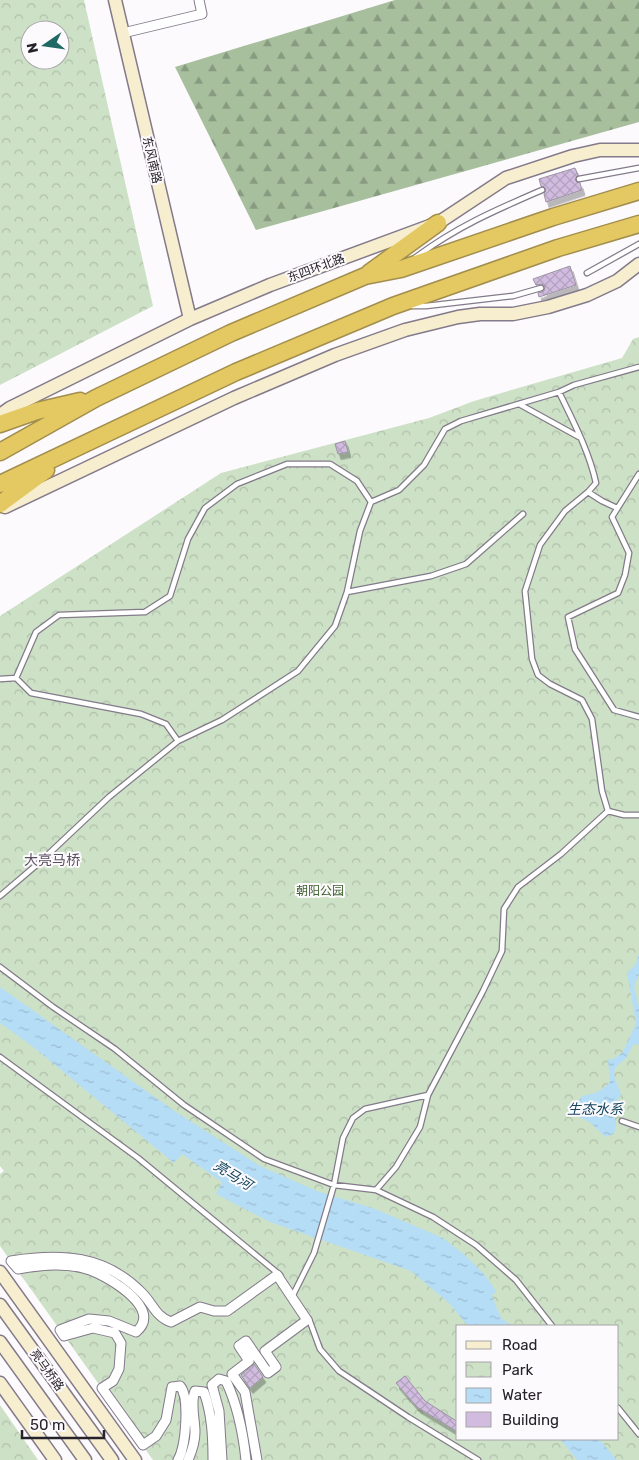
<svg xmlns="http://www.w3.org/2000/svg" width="639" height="1460" font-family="Rubik,'Noto Sans SC',sans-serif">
<defs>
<pattern id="forest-firs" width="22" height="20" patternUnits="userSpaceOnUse" patternTransform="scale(1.25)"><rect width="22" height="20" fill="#a7bf9d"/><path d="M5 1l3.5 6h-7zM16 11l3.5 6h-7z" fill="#889b80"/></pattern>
<pattern id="park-crowns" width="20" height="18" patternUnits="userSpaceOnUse" patternTransform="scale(1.25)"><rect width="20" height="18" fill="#cde1c6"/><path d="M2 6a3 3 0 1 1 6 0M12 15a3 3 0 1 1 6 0" fill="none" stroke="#b0c1aa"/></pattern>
<pattern id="water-ripples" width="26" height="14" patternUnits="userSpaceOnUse" patternTransform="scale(1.25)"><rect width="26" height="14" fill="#b5ddf6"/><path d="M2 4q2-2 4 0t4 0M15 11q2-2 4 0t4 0" fill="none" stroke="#9cbdd3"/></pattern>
<pattern id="building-cross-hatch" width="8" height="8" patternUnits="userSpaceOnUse" patternTransform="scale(1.25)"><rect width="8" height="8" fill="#d1bce0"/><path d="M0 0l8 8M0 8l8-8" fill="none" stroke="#b3a1c0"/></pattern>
<filter id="shadow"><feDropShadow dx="3" dy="5.5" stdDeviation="0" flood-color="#0004"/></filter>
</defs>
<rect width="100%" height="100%" fill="#fcfafd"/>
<path fill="url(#forest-firs)" d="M395 0H639V122L256 230 175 67Z"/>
<path fill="url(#park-crowns)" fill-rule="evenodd" d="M0 0H84L153 306 0 385ZM30 30H60V60H30Z
M639 337V1460H153L0 1246V1174L4 1171 0 1166V616L221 473 429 418 474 401 622 358 633 339ZM458 1326H618V1439H458Z
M0 1405 38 1460H0Z"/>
<path fill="url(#water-ripples)" d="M639 953V974L634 987 639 1006V1044L633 1045 626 1058 615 1068 614 1075 621 1095C617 1102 612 1106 610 1113 618 1120 617 1125 614 1134L605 1137 591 1123 578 1116 575 1110 577 1104 582 1096C595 1093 601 1092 610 1082L608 1060 615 1058 623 1052 636 1023 627 973 636 964Z
M0 987 173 1110 260 1166 317 1191 375 1209 443 1238 466 1256 484 1274 496 1291 492 1296 501 1318 512 1326H468L449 1303 411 1271 270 1222 216 1194 222 1182 182 1154 174 1163 32 1046 0 1023Z
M560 1439H599L617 1460H577Z"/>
<path fill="url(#building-cross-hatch)" stroke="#9c93a3" filter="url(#shadow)" d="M575 168 578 175 575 180 580 183 582 190 546 202 544 194 546 189 541 186 539 179Z
M570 266 576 285 539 297 538 293 544 291 545 286 542 284 536 285 533 279Z
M345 441 348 452 338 454 335 444Z
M254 1364 263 1377 250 1388 241 1375Z
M405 1376 425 1401 458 1422V1432L417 1407 396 1383Z"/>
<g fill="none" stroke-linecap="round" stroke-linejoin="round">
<g stroke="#837a8a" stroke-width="7">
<path id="lane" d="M579 179 639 168
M416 257C458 226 496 210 542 190
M587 273 639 244
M412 306H426L513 296 541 288
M519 404 579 437
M639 474 612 517 629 553 625 575 618 593 568 617 575 649 614 710 639 717
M588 492 602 501 617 508
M347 592 431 576 466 564 523 514
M16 678 31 693 141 714 166 724 178 741
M0 679 16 678 36 632 59 615 145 612 170 596 188 539 205 508 237 484 287 464H330L357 481 371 502
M608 811 624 815H639
M0 896 40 862 109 797 178 741 222 720 298 671 335 626 347 592 360 531 371 502 399 490 424 465 445 429 461 421 559 392 574 385 639 367
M0 967 53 1007 115 1049 184 1105 264 1159 334 1185 376 1190 433 1217 476 1245 516 1280 552 1326
M0 1057 138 1158 280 1275
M622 1121 639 1127
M376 1190 396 1167 420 1127 428 1095
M293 1295 314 1253 334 1185 343 1138 353 1118 365 1109 428 1095 483 991 502 951 504 909 518 887 561 854 608 811 602 791 592 719 582 700 550 684 538 675 532 659 525 591 540 545 565 511 588 492 596 483C589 451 573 421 559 392
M309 1319 320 1349 339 1371 408 1417 478 1460
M618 1408 639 1434"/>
</g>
<g stroke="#837a8a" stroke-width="11">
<path id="street" d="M123 33 202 14 199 0
M178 1460C186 1446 190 1397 180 1386L172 1387 166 1420 156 1436 143 1445 102 1388 113 1381 119 1369 121 1343 115 1333 93 1328 64 1336 60 1330 89 1319 109 1321 136 1332C164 1309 109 1277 90 1270 67 1262 41 1265 18 1269L11 1261C61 1253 105 1255 142 1293 153 1304 156 1317 171 1322L200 1307 214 1311H227L277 1275 307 1320 265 1351 276 1367 268 1373 246 1341 239 1346 249 1361 232 1374 245 1392 257 1460
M188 1460C192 1451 195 1442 195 1432 195 1419 190 1403 195 1391L204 1392C212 1414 213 1437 213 1460
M222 1460 219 1411 212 1385 219 1379 226 1381C238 1406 243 1432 246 1460"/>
</g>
<g stroke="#837a8a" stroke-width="15">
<path id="secondary" d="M115 0 190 319
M0 415 10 408 190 319 270 285 438 223 506 178 573 156 600 150H639
M5 507 234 398 335 355 405 330 458 317 480 314H513L548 307 587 295 617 281 639 264
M0 1272 135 1460
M0 1305 112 1460
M0 1342 85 1460
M0 1383 55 1460"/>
</g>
<g stroke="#a28e4e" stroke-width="19">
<path id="highway" d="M369 273 438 223
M0 424 37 411 80 401
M0 452 96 398 231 333 365 276 401 269 553 217 639 191
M0 484 236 372 393 306 558 248 639 224
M0 504 46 470"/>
</g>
<use href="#lane" stroke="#fff" stroke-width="4.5"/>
<use href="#street" stroke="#fff" stroke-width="9"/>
<use href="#secondary" stroke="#f7eed0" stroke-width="12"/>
<use href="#highway" stroke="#e4c862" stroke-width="16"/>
</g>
<g text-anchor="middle" stroke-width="4" stroke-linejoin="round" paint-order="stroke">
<g font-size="12" fill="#262229" stroke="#fcfafd">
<text transform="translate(152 160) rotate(77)" y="4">东风南路</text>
<text transform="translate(316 268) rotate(-20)" y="4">东四环北路</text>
<text transform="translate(47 1370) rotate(54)" y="4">亮马桥路</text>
</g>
<g font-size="12" fill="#3f6130" stroke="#fcfafd">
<text x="320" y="895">朝阳公园</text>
</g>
<g font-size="14" fill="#5a5261" stroke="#fcfafd">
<text x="52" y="865">大亮马桥</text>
</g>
<g font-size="14" font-style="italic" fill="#13455e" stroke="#fcfafd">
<text x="595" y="1114">生态水系</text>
<text transform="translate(233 1175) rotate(32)" y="5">亮马河</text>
</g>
</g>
<rect x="456" y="1325" width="162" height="115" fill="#fcfafd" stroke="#a6a4a8"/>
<rect x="466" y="1341" width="25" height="8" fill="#f7eed0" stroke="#a6a4a8"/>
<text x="502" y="1350" font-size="15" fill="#262229">Road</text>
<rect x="466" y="1362" width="25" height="15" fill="url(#park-crowns)" stroke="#a6a4a8"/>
<text x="502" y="1375" font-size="15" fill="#262229">Park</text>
<rect x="466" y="1388" width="25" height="15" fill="url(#water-ripples)" stroke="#a6a4a8"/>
<text x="502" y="1400" font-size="15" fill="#262229">Water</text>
<rect x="466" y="1412" width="25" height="15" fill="#d1bce0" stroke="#a6a4a8"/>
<text x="502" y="1425" font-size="15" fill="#262229">Building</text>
<g transform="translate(45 45) rotate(257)"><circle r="24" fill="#fcfafd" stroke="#a6a4a8"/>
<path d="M0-4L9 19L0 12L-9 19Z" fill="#1e6964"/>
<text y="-8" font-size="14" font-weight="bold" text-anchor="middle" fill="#262229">N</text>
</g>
<path d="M22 1430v8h82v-8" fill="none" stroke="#262229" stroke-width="2.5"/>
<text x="30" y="1430" font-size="15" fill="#262229" stroke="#fcfafd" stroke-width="4" paint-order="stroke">50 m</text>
</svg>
